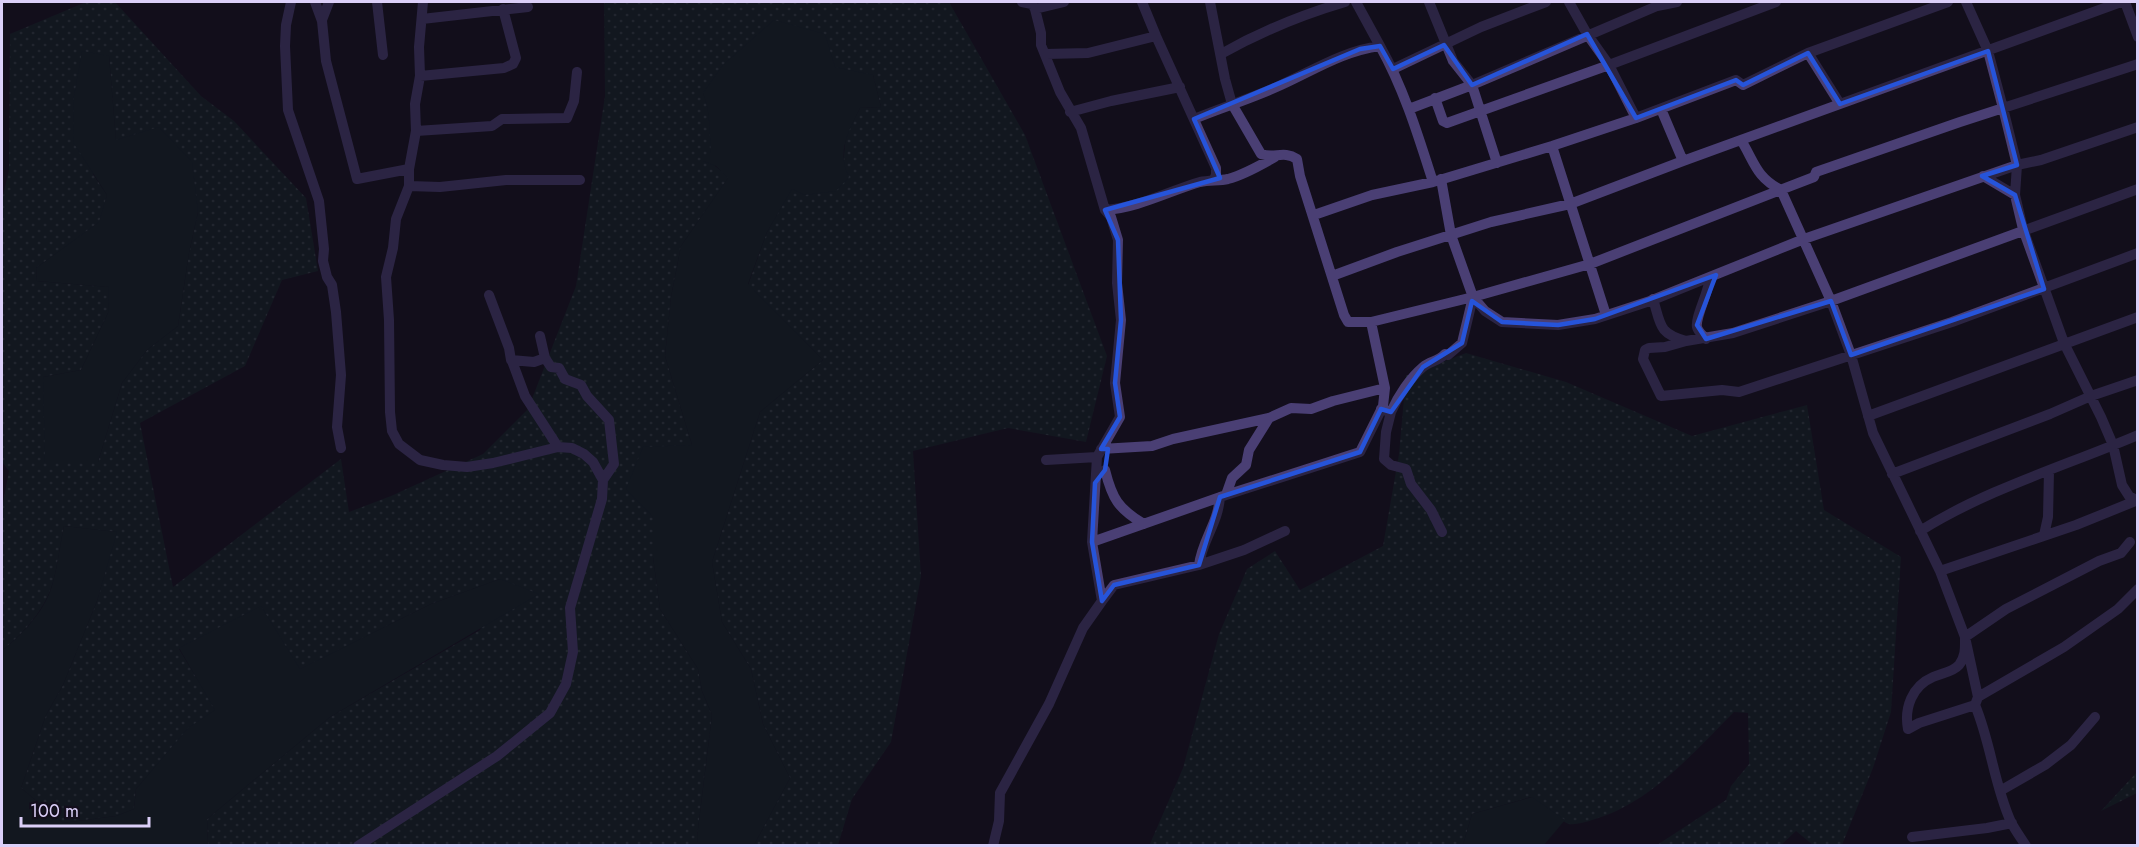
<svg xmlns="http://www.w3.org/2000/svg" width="2139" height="847" font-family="Jost,sans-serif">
<defs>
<pattern id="grass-dots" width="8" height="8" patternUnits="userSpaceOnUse" patternTransform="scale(1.5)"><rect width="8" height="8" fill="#122225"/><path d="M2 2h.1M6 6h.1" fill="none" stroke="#344145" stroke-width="1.8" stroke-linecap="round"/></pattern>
</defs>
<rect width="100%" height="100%" fill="#130e1c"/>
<path fill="url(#grass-dots)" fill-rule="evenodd" d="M86 2H115L201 96 234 121 306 198 318 271 282 280 245 366 140 423 173 587 341 459 349 512 391 496 483 454 528 409 576 286 605 96 604 2H949L1025 135 1107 356 1086 442 1008 428 913 451 921 576 891 742 852 799 838 845H754L790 778 763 724 751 669 722 622 712 562 760 412 823 360 748 285 767 232 792 188 843 165 846 135 860 108 881 107 873 75 703 93 708 106 711 136V154L715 166 729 177 681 246 671 297 665 356 692 445 653 517V557L660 609 698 669 702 691 712 715 697 837 698 845H208L207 819 330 717 480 630 500 579 431 604 299 670 179 649 216 710 188 729 136 789 134 809 116 816 63 823 21 788 46 715 63 685 97 601 116 532 64 526C60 545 58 564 53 582 46 608 24 633 4 649H2V508L9 471 2 462V200L9 170 10 34ZM109 56 116 141 198 212 189 253 178 326 147 350 122 383 98 462 43 377 81 370 108 313 110 287 37 281 36 268 100 222 107 195 93 174Z
M1466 353 1566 382 1692 436 1807 405 1824 510 1901 557 1891 712 1873 768 1842 845H1813L1796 831 1781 845H1657L1726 800 1731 786 1749 764 1748 713 1734 712C1693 753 1650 804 1592 820 1586 822 1576 825 1569 824 1562 822 1539 802 1531 797L1472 814 1463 845 1149 846 1183 768 1219 634 1247 569 1275 551 1300 590 1383 546 1399 454 1406 376Z
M2137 772V793L2101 811Z"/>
<path fill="#122225" d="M774 20 825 34 835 67 873 75 881 107 860 108C849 130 836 153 849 177L836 191 805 195 792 189 767 232 748 284 823 360 760 412 712 562 722 622 751 669 763 724 790 778 754 845H698L697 837 712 715 702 691 698 669 660 609 653 557V517L626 489 643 447 692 445 665 356 671 297 681 246 728 178 716 166 703 161 711 153C709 132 711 113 703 93L723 65Z
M82 51 109 56 116 140 159 127 192 162 198 212 189 253 178 326 147 350 122 383 98 462H45L43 377 81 370 108 313 109 287 37 281 36 268 99 222 107 195 73 142 74 96Z
M64 526 117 532 97 601 63 685 46 715 21 788 63 823 116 816 134 809 136 789 188 728 215 710 179 648 261 606 300 669 431 604 500 579 539 594 330 717 207 819 208 845H2V649H4C24 633 47 608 53 582 58 564 60 544 64 526Z
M1532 797 1565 820 1544 845H1463L1472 814Z"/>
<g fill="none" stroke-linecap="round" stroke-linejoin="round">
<path stroke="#4a3f74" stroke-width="10" d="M291 2 286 25 285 46 288 110 319 201 324 249 323 261 327 277 332 285 336 312 341 375 337 427 341 448
M315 2 322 21 326 61 357 179 409 169
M377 2 383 55
M1142 2 1156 36 1216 168V175L1214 179
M1210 2 1225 79 1232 104 1261 154C1275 159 1283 150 1297 159L1300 176 1344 315 1348 322H1371L1473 297 1590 264 1814 177 1816 172 1960 122 2138 64
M1356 2 1380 46
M1429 2 1453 61 1472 85 1497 163
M1569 2 1587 34 1609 65 1636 118
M1966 2 1988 51 2003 108 2017 165 2015 195 2023 229 2064 343 2101 417 2113 445 2122 485 2129 496 2138 501
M2125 2 2138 37
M1035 9 1064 2
M422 19 528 7
M322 20 329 2
M1808 53 1840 104
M1046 54 1088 53 1156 36
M1221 54C1260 32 1301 15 1345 2
M1393 69 1481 27 1546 2
M420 76 504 68 513 64 516 58 503 9
M1435 98 1443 121 1447 123 1609 65 1776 2
M1409 109 1472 85 1657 6 1677 2
M1661 109 1683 161
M1070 112 1111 101 1180 87
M1194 119C1223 107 1253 98 1281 85 1314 70 1343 51 1380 46 1404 89 1418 135 1433 182
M416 131 492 126 502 119 567 118 574 101 577 72
M1741 140C1755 163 1756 177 1781 190L1831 301 1851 355 1873 433 1940 571 1965 637 1978 697 1975 705C1991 743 1994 785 2011 822 2015 830 2021 838 2026 846
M1552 146 1606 315
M1983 176 2015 195
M1441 179 1451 235 1473 297 1485 311 1502 322 1558 325 1595 319 1650 301 1804 239 2017 165 2041 160 2138 127
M409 186 440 187 506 180H580
M2138 189 1831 301 1733 333 1686 341 1665 347 1649 348 1645 350 1643 359 1661 396 1722 390 1739 392 1952 322 2138 253
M1105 210C1138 208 1169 191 1200 182 1210 180 1219 181 1228 179 1244 175 1261 165 1275 157
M1314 215 1372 195 1433 182 1552 146 1636 118 1736 80 1743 85 1808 53 1948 2
M1332 276 1397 252 1491 222 1570 204 1683 161 2121 2
M489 295 509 348 511 360 534 362 545 358
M1653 299C1661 325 1658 333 1686 341
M540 336 545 358 551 367 559 368 565 379 581 385 587 396 609 420 614 464 603 480
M1706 339C1703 335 1698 332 1697 327 1695 317 1709 292 1710 277
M512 361 525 396 558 447
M1381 409 1391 412 1386 432 1384 459 1391 465 1406 469 1411 484 1431 510 1442 532
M1391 412C1398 396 1410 378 1423 367 1430 361 1439 361 1445 354L1448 355 1462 343 1473 297
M1868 416 2138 317
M1101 449 1152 446 1173 439 1269 418 1291 408 1311 409 1333 401 1385 388 1371 322
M1046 460 1097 457
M1105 470C1112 498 1118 509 1144 524
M1892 474 2050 414 2091 396 2138 380
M1226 495 1360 452 1383 406 1385 388
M1920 531C1987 489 2065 466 2138 435
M2044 535 2048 517 2049 471
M1092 542 1226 495 1232 478 1246 465 1249 450 1269 418
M1199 565C1202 540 1218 524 1220 497
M1940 571 2076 525 2138 500
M1102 601 1114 585 1199 565 1244 550 1285 531
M1978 697 2064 647 2118 609 2138 589
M1975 705 1919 723 1908 729C1904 708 1912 686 1933 677 1942 673 1953 672 1959 665 1966 656 1965 647 1965 637L2006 609 2099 561 2121 553 2130 542
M2000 791 2045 765 2071 745 2095 717
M1912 837 1987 828 2012 823
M358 846 497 756 550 713 566 684 573 652 570 608 602 499 603 480 593 462 584 454 572 448 558 447 493 463 467 467 443 465 420 460 399 444 392 431 390 412 389 320 386 277 393 248 396 219 409 186V169L416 131 415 104 420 76 419 47 423 2
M993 846 999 821 1000 793 1049 704 1083 628 1102 601 1092 542 1097 457 1120 417 1115 383 1121 320 1117 283 1118 240 1111 217 1105 210 1081 128 1060 92 1041 45V33L1035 9 1032 4 1022 2"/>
</g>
<path d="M0 0H2139V847H0ZM1587 34 1636 118 1736 80 1743 85 1808 53 1840 104 1988 51 2017 165 1982 176 2015 195 2044 289 1851 355 1831 301 1706 339 1697 325 1716 275 1595 319 1558 325 1502 322 1472 301 1462 343 1423 367 1391 412 1381 409 1360 452 1220 497 1199 565 1114 585 1102 601 1092 542 1095 483 1105 470 1108 449H1101L1120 417 1115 383 1121 320 1118 240 1105 210 1220 178 1194 119 1360 49 1380 46 1393 69 1444 45 1472 85Z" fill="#130e1c" fill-opacity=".55" fill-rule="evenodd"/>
<path fill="none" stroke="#2654da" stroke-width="4.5" stroke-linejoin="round" d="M1587 34 1636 118 1736 80 1743 85 1808 53 1840 104 1988 51 2017 165 1982 176 2015 195 2044 289 1851 355 1831 301 1706 339 1697 325 1716 275 1595 319 1558 325 1502 322 1472 301 1462 343 1423 367 1391 412 1381 409 1360 452 1220 497 1199 565 1114 585 1102 601 1092 542 1095 483 1105 470 1108 449H1101L1120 417 1115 383 1121 320 1118 240 1105 210 1220 178 1194 119 1360 49 1380 46 1393 69 1444 45 1472 85Z"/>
<rect width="2139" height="847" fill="none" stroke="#dbcff8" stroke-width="6"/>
<path d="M21 817v9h128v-9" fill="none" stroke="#dbcff8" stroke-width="3"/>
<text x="30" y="817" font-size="18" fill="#dbcff8" stroke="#130e1c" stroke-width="4.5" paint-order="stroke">100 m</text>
</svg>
